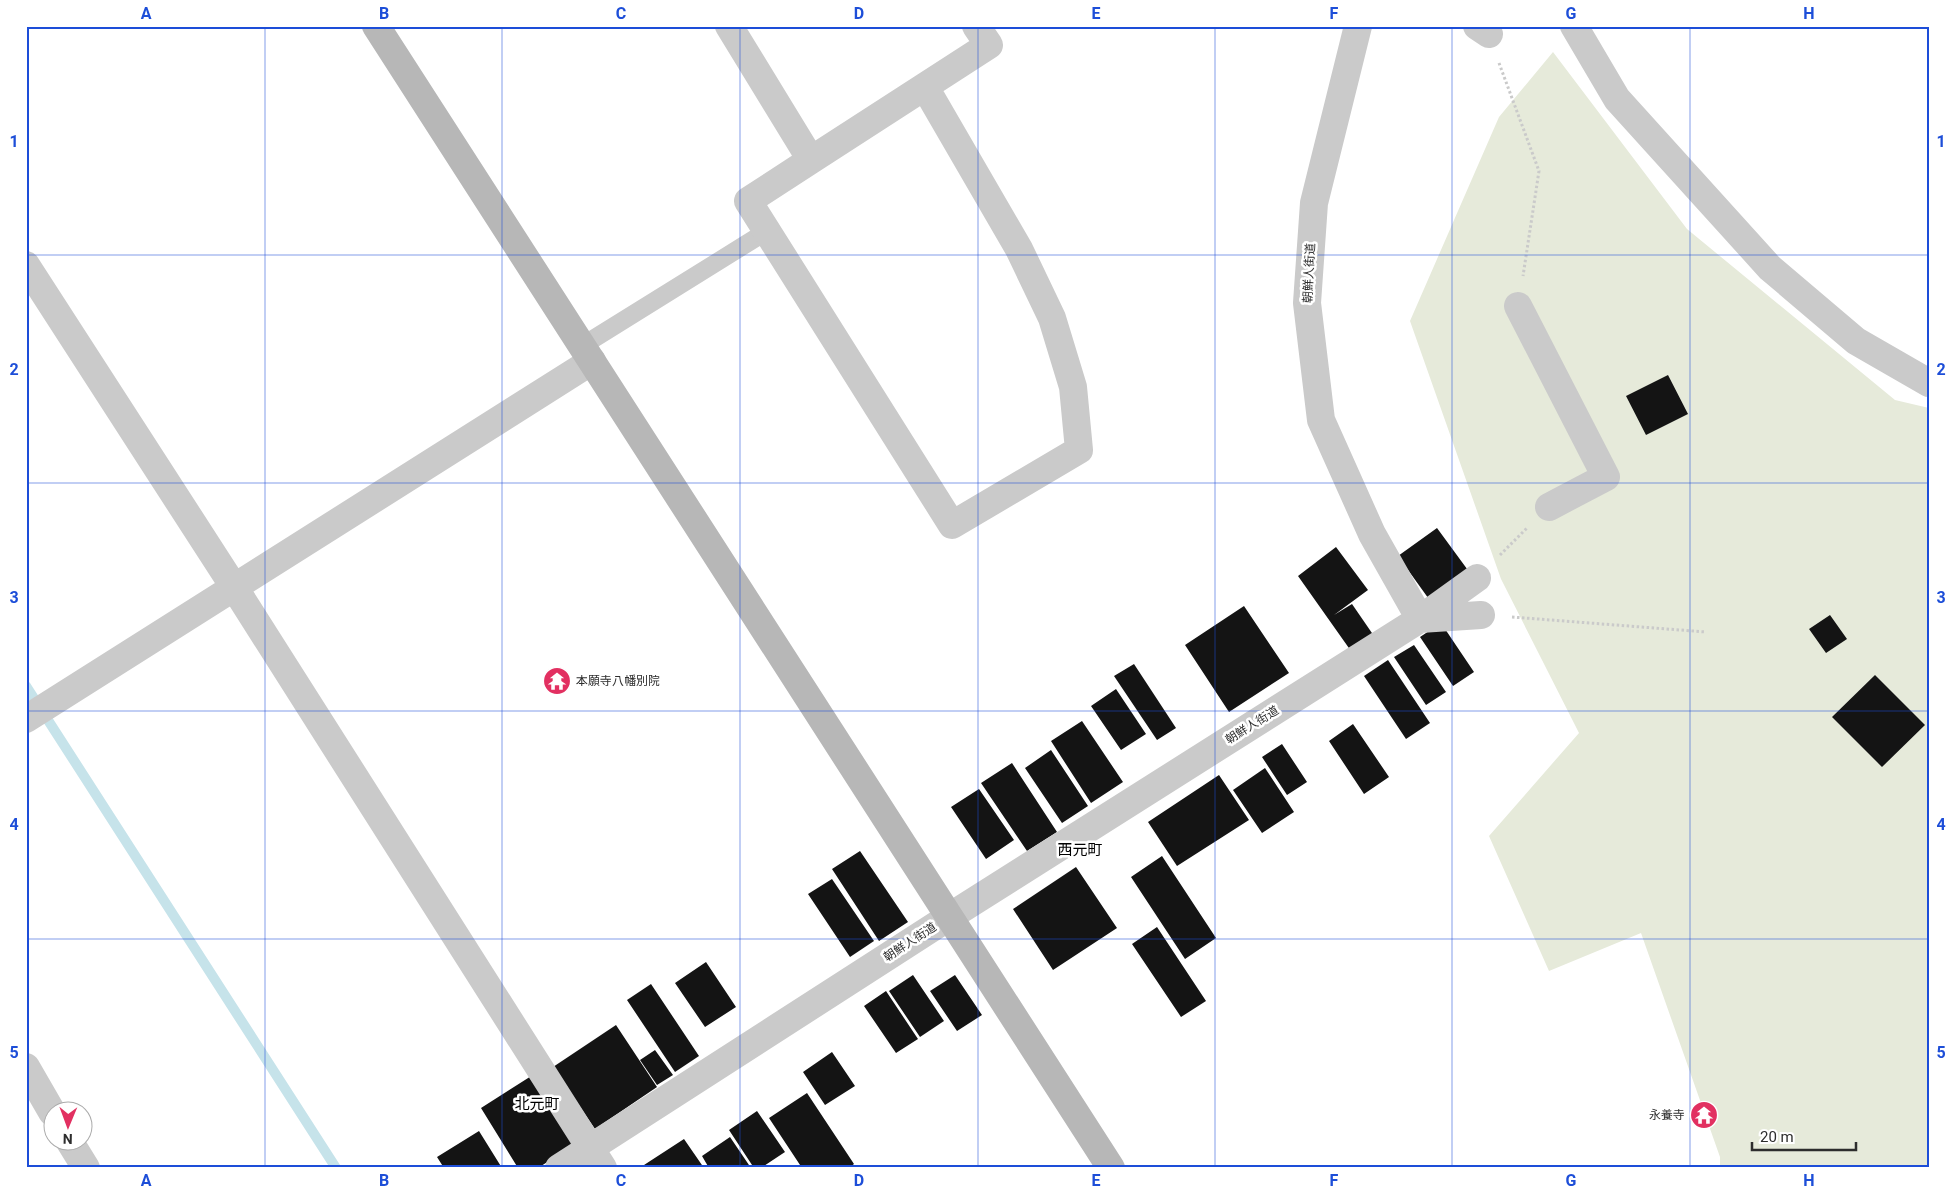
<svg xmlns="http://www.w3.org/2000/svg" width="1955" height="1194" font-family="Roboto,'Noto Sans JP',sans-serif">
<rect width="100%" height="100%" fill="#fff"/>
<path fill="#e6eada" d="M1553 52 1687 229 1895 400 1929 408V1168H1720V1157L1641 933 1549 971 1489 836 1579 733 1501 579 1410 321 1499 117Z"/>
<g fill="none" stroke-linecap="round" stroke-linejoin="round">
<path stroke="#c6e3ea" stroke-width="10" d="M26 686 336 1168"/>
</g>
<path fill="#141414" d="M1668 375 1688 414 1646 435 1626 396Z
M1437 528 1470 573 1431 602 1398 556Z
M1336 547 1368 590 1334 615 1352 604 1374 636 1351 651 1298 576Z
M1244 606 1289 673 1229 712 1185 645Z
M1830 615 1847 639 1826 653 1809 629Z
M1441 623 1474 672 1453 686 1420 637Z
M1414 645 1446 692 1426 705 1394 657Z
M1388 660 1430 723 1406 739 1364 676Z
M1134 664 1176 728 1157 740 1114 676Z
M1875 675 1925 725 1882 767 1832 717Z
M1116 689 1146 734 1121 750 1091 706Z
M1082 721 1123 782 1091 803 1051 741Z
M1353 724 1389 777 1364 794 1329 741Z
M1282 744 1307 782 1287 795 1262 757Z
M1051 750 1088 806 1062 823 1025 768Z
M1012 763 1057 832 1027 851 981 783Z
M1265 768 1294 812 1262 833 1233 790Z
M1219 775 1249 820 1177 866 1148 822Z
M979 789 1014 840 986 859 951 807Z
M860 851 908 922 879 941 832 869Z
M1162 856 1216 938 1185 959 1131 877Z
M1076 867 1117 928 1053 970 1013 909Z
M832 879 874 941 850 957 808 894Z
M1157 927 1206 1001 1181 1017 1132 944Z
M706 962 736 1007 705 1027 675 983Z
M913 975 944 1021 920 1037 889 991Z
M955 975 982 1015 957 1031 930 991Z
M651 984 699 1056 675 1072 627 1000Z
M886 991 918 1039 896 1053 864 1006Z
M616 1025 657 1087 595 1129 553 1067Z
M655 1050 673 1075 657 1085 640 1060Z
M832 1052 855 1086 825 1105 803 1072Z
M536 1073 580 1141 538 1168H518L481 1108Z
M807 1093 854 1164 849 1168H802L769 1118Z
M757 1111 785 1152 761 1168H754L729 1130Z
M479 1131 502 1168H444L437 1157Z
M730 1137 751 1168H709L702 1156Z
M684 1139 704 1168H646L644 1165Z"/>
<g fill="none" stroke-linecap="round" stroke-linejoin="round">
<path stroke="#cacaca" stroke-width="3" stroke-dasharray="2.5 2.5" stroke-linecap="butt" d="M1499 63 1539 171 1523 276
M1500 555 1527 528
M1512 617 1706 632"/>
<path stroke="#cacaca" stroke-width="18" d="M582 346 767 231"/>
<path stroke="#cacaca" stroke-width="28" d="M729 26 811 160 989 45 976 26
M1358 26 1314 203 1307 303 1321 420 1372 534 1420 619
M1477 26 1489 34
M1574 26 1617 99 1770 268 1856 341 1929 383
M811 160 748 201 952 525 1079 450 1073 387 1052 318 1019 249 925 87
M26 265 234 587 603 1168
M1518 306 1606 477 1549 507
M1420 619 1481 615
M26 719 592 361
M26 1067 52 1112
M70 1142 86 1168
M559 1168 949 917 1420 619 1477 578"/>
<path stroke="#b7b7b7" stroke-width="28" d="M376 26 1111 1168"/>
</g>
<path fill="none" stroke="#1d4ed8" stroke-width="1" stroke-opacity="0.55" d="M265 26V1168M502 26V1168M740 26V1168M978 26V1168M1215 26V1168M1452 26V1168M1690 26V1168M26 255H1929M26 483H1929M26 711H1929M26 939H1929"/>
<defs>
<g id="temple-disc" transform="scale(1.4375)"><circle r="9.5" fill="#e23061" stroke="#fff"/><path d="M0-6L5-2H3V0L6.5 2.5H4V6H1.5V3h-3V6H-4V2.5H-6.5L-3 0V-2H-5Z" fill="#fff"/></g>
</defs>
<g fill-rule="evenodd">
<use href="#temple-disc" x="557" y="681"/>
<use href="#temple-disc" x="1704" y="1115"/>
</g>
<g text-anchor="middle" stroke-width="5" stroke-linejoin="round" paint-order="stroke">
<g font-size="12" fill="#2d2d2d" stroke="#fff">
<text transform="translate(1309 273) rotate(-87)" y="4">朝鮮人街道</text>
<text transform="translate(1252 725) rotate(-32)" y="4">朝鮮人街道</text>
<text transform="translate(910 942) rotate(-33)" y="4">朝鮮人街道</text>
</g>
<g font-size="12" fill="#2d2d2d" stroke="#fff" text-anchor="start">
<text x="576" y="685">本願寺八幡別院</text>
<text x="1685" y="1119" text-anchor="end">永養寺</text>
</g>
<g font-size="15" fill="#000" stroke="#fff">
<text x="1080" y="855">西元町</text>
<text x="537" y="1109">北元町</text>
</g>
</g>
<rect width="1955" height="1194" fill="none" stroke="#ffffff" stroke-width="55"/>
<g transform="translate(68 1126) rotate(181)"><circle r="24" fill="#ffffff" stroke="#ababab"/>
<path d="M0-4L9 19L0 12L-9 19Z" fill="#e23061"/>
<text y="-8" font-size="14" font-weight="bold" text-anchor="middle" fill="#2d2d2d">N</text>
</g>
<path d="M1752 1142v8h104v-8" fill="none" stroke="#2d2d2d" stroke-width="2.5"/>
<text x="1760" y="1142" font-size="15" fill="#2d2d2d" stroke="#ffffff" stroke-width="4" paint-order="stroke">20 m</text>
<rect x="28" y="28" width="1900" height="1138" fill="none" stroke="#1d4ed8" stroke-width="2"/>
<g font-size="16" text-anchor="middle" font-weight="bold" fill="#1d4ed8">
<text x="146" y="19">A</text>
<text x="384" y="19">B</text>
<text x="621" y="19">C</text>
<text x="859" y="19">D</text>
<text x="1096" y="19">E</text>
<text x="1334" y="19">F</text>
<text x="1571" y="19">G</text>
<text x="1809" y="19">H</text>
<text x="14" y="147">1</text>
<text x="1941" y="147">1</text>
<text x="14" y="375">2</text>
<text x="1941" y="375">2</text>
<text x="14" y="603">3</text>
<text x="1941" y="603">3</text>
<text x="14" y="830">4</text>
<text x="1941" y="830">4</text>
<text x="14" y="1058">5</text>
<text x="1941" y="1058">5</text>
<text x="146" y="1186">A</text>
<text x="384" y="1186">B</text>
<text x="621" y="1186">C</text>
<text x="859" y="1186">D</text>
<text x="1096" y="1186">E</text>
<text x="1334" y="1186">F</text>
<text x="1571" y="1186">G</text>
<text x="1809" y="1186">H</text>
</g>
</svg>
